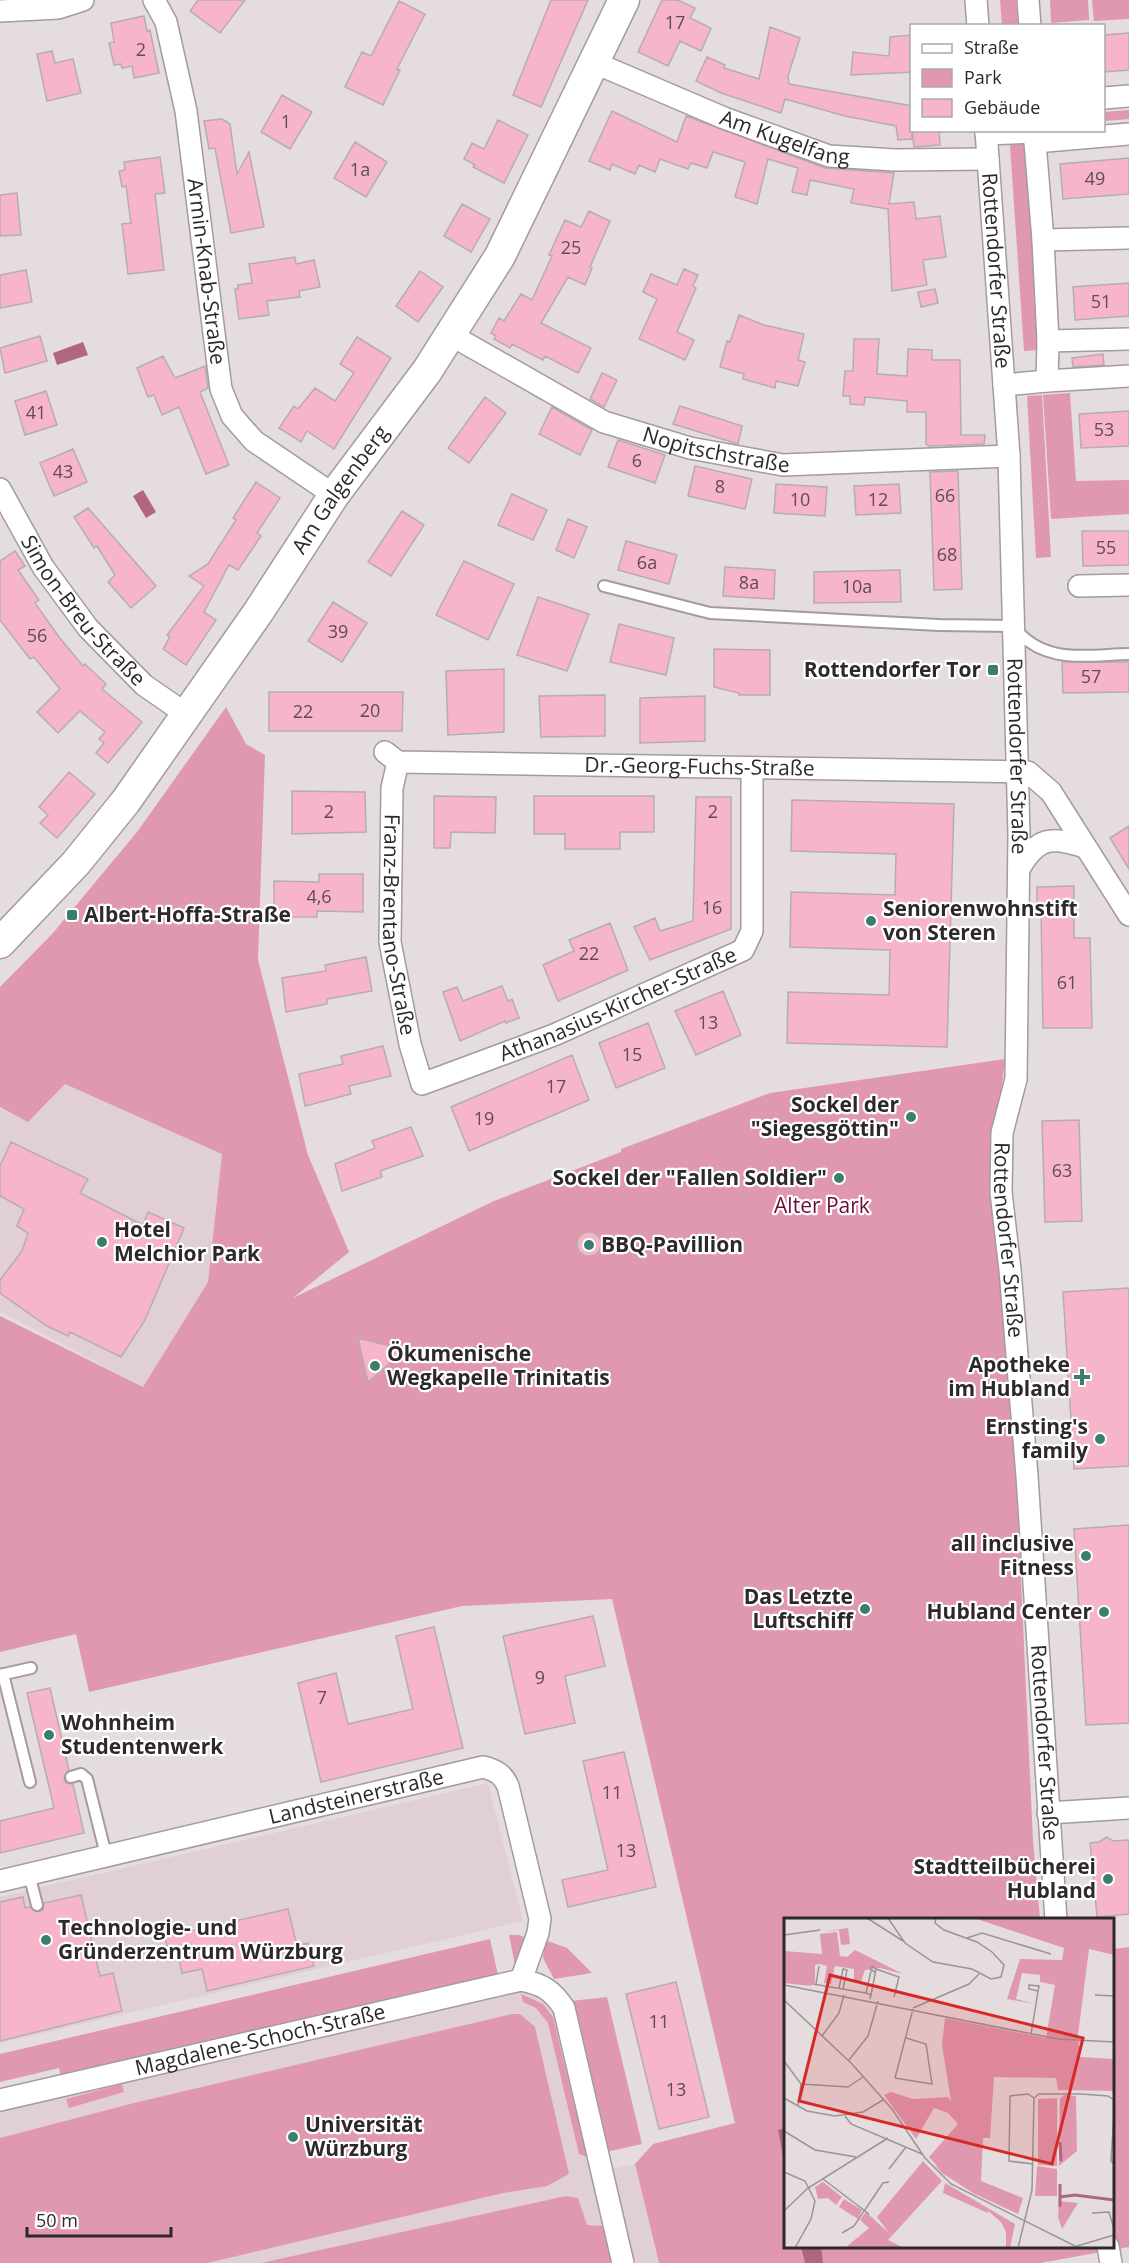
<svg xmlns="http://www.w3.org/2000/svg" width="1129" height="2263" font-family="'Open Sans',sans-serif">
<rect width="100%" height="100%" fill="#e5dcde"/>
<path fill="#e0cfd4" d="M65 1084 222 1153 208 1282 143 1387 0 1311V1108L28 1121Z
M488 1783 523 1921 0 2043V1897Z
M526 1988 556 2012 595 2173 635 2164 659 2263H0V2110Z"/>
<path fill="#e098af" d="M1000 0H1016L1018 25H1002Z
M1050 0H1088L1089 20 1051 23Z
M1092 0H1129V19L1094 21Z
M1129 110V119L1104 121V112Z
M1009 131H1025L1041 350 1024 351Z
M1070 393 1076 481 1129 480V514L1051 519 1043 395Z
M1042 395 1051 557 1036 558 1027 396Z
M226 707 246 744 265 755 258 960 308 1155 349 1252 293 1298 494 1201 621 1152V1149L770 1093 1005 1059 994 1155 1018 1515 1033 1841 1040 1919 786 1920V2246H1112L1113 1949 1129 1947V2247L1040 2263H659L635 2164 653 2144 735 2123 612 1599 462 1606 89 1692 76 1634 0 1652V1316L143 1387 208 1282 222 1154 65 1084 28 1122 0 1107V987L53 933 137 832Z
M509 1935H519L526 1938 521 1958 515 1965Z
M490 1939 498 1975 61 2077 59 2068 0 2082V2054Z
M545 1940 567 1948 592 1973 554 1979 543 1958Z
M521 1994 543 2004 553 2017 587 2157 579 2154 548 2023 536 2008 523 2002Z
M607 1997 642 2144 606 2152 571 2001Z
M512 2014H520L535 2027 569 2174 547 2186 503 2193 207 2263H0V2138L134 2103Z
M122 2084 124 2092 69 2108 66 2099Z
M566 2196 578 2198 587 2225 603 2226 611 2263H261Z"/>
<path fill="#b16680" d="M83 342 88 355 57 365 53 353Z
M143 490 156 512 146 518 133 496Z
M785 2128H786L785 2167 778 2130Z
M801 2247H821L823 2263H805Z"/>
<path fill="#f7b5ca" stroke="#b6adaf" stroke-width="1.5" d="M198 0H245L220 33 190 11Z
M551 0H588L541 107 513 95Z
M662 0H678L695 8 690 18 711 28 701 51 680 41 668 66 638 52Z
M399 1 425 14 397 69 400 70 383 105 345 87 362 52 371 56Z
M144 16 147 31 150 30 159 73 134 78 132 66 122 68 121 64 114 65 109 43 114 42 111 23Z
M770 27 800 38 788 76 789 84 912 106V139L898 140 896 126 845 116 785 99 781 113 721 93 696 81 707 57 725 65 724 68 759 79Z
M1129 33V70L1104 72V35Z
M912 35V72L851 75 853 52 889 56 890 37Z
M52 51 55 63 73 59 81 93 47 101 37 54Z
M282 95 312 112 290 149 261 132Z
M612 111 677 142 686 116 825 168 894 173 889 204 914 202 916 219 940 216 946 257 923 260 927 285 892 291 888 209 851 203 854 189 810 180 807 195 792 192 798 168 768 159 757 204 735 197 745 162 713 152 707 168 691 163 688 169 660 159 655 172 639 165 635 174 612 164 610 170 589 161Z
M222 119 230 124 237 174 249 152 264 227 231 233 215 148 209 149 204 121Z
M498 120 528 135 504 183 473 167 475 165 464 159 472 143 484 149Z
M912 130H939L940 145 914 147Z
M355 142 387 162 366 197 334 178Z
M160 157 165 193 155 194 164 270 128 274 122 224 131 223 126 186 122 187 119 171 125 170 124 162Z
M1129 158V194L1063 199 1060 164Z
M17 193 21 235 0 236V195Z
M462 204 490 219 471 252 444 236Z
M589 211 610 221 590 267 592 268 585 285 568 277 541 323 591 348 578 373 545 356 543 360 512 344 510 348 494 339 496 336 491 333 499 318 504 321 521 294 532 300 552 256 549 255 565 220 581 227Z
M295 257 296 264 314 260 320 287 299 291 300 297 267 301 269 315 239 319 235 289H238V285L252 283 249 264Z
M684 269 698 275 693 286 696 288 677 332 694 340 685 360 639 339 657 299 643 292 651 274 677 285Z
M26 270 32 302 0 308V275Z
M420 271 443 287 418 322 396 306Z
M1129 283V316L1075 320 1073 287Z
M935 289 938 303 921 307 918 292Z
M739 315 764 325 804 334 798 360 805 362 798 386 776 381 775 388 743 379 744 374 720 367 727 341 730 342Z
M40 336 47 361 5 373 0 348Z
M357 337 391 358 334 449 307 431 301 442 279 428 294 406 298 409 315 388 335 401 354 373 340 364Z
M854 339H879L877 374 907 376 908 349 932 350V360H960L961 435H985L984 444 929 446 926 444V412H907V401L865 397 864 405 850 404V396H843L845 371H853Z
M1103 354 1104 365 1073 367 1072 358Z
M163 356 175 378 205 366 208 388 200 392 229 465 206 474 179 407 162 415 154 395 148 397 137 368Z
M602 373 617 380 604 407 590 399Z
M46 391 57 425 25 435 15 401Z
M485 397 506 413 469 463 448 448Z
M680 406 742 426 738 444 673 424Z
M552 407 592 430 580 455 539 434Z
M1129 411V446L1081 448 1079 414Z
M618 440 665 455 655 483 608 467Z
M73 449 87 482 54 496 40 463Z
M695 466 752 479 745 509 688 496Z
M958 471 962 589 934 590 930 472Z
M256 482 280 498 257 533 261 536 238 570 229 565 204 612 216 620 186 665 163 649 170 637 167 635 204 586 189 576 208 564 236 520 233 518Z
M776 484 827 487 825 516 774 513Z
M899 484 901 513 856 515 854 486Z
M512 494 547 510 533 540 498 525Z
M88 508 156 586 131 608 108 582 115 575 97 546 94 548 74 517Z
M402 511 424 525 391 576 368 562Z
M568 519 587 527 574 558 556 550Z
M1082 531H1129V565L1083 566Z
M626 541 677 555 669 584 618 570Z
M15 551 25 566 18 570 39 600 35 603 59 637 83 666 85 664 106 684 102 689 142 722 108 763 96 753 104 743 99 739 105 732 80 711 58 733 37 712 60 689 34 657 30 659 0 620V561Z
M464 561 514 584 488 640 436 615Z
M725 567 775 570 774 599 723 596Z
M900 570 901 602 814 603V572Z
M538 597 589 614 567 671 517 655Z
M333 602 367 623 342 662 308 641Z
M619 624 674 638 666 675 610 662Z
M714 649 770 650V695H739V693L714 687Z
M1062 662H1129V692L1063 693Z
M504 669V732L448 735 446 671Z
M269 692H403L402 731H269Z
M605 695V736L541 737 539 696Z
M705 696V741L640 743V698Z
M69 772 95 794 57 838 40 823 48 815 39 807Z
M292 791 365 792 366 832 292 834Z
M434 796 496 797 495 833 451 832 450 848H434Z
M534 796H654V832H620V849H565V834H534Z
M696 797H731V929L650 960 634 927 655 918 660 931 693 921Z
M792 800 954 804 947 1047 787 1043 788 992 889 995 890 950 790 947 791 892 895 895 896 854 791 851Z
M1129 826V869L1110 838Z
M319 874H363V912L317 911V917H274V881L319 882Z
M1074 886V938H1090L1092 1028H1043L1041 912H1037V887Z
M610 923 628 970 558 1001 543 965 574 951 569 940Z
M366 957 372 991 327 999V1004L286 1012 282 978 326 971 325 965Z
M502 986 508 1001 512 999 519 1018 506 1023 505 1021 460 1041 443 992 457 987 463 1001Z
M723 991 741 1035 696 1055 675 1011Z
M648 1023 665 1068 616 1088 599 1043Z
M383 1046 391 1076 349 1086 351 1094 305 1106 299 1074 343 1064 341 1056Z
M572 1055 589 1100 469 1151 451 1107Z
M1079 1120 1082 1221 1045 1222 1042 1121Z
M411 1127 423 1156 380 1171 382 1177 342 1191 335 1164 375 1148 372 1141Z
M11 1142 88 1179 80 1193 143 1225 148 1212 184 1228 145 1320 121 1357 70 1332 68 1336 47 1326 0 1293V1280L22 1251 28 1233 17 1226 24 1209 0 1196V1166Z
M577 1244a12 12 0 1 1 24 0a12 12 0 1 1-24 0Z
M1129 1288V1466L1074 1469 1063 1292Z
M358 1338 405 1350 368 1382Z
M1129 1525V1723L1086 1725 1074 1529Z
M593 1616 605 1666 565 1676 575 1723 525 1734 503 1636Z
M434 1627 463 1748 321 1782 298 1683 336 1673 348 1724 413 1709 396 1636Z
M50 1688 69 1770 64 1779 66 1783 73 1784 84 1833 0 1853V1821L54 1808 27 1693Z
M624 1752 656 1887 568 1907 562 1880 608 1870 583 1761Z
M1107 1837 1113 1841 1129 1840V1914L1097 1917 1090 1843 1099 1842Z
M81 1895 100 1976 113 1973 122 2011 0 2041V1902L23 1897 25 1908 30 1907 38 1912 43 1910 44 1903Z
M288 1909 297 1946 308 1943 314 1966 207 1991 202 1969 182 1973 179 1959 170 1961 165 1937Z
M676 1982 709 2117 659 2129 626 1994Z"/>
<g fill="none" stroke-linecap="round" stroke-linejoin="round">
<g stroke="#a39b9d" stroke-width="14">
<path id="lane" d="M604 586 710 613 939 625 1013 626C1043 665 1085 655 1129 654
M3 1674 30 1782
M0 1675 31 1668
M71 1777 81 1774 87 1779 106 1855
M29 1874 37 1905"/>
</g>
<g stroke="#a39b9d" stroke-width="24">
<g id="street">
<path id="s1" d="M154 0 166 22 186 111 221 389 232 416 254 441 334 495"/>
<path d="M976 0 978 26"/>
<path d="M1028 0 1030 26"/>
<path d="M0 11 58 8 83 0"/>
<path id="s2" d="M593 62 724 118 829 156 895 160 988 159"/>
<path d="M1104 98 1129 96"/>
<path id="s3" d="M986 130 1009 456 1019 834 1016 1079 1002 1133 1001 1192 1010 1270 1027 1476 1056 1920"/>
<path d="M986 134 1034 132"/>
<path d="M1035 142 1129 134"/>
<path d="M1043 240 1129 238"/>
<path id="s4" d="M451 335 604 422 690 448 783 465 1009 456"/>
<path d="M1048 341 1129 339"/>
<path d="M1047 381 1129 376"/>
<path d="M1004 385 1047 381 1048 341 1043 240 1034 130"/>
<path id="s5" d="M0 489 43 567 88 628 144 685 186 714"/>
<path d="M1079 586 1129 585"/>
<path id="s6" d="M385 752 398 762 1028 772 1051 792 1129 915"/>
<path id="s7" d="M398 762 392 788 390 942 410 1044 422 1084 554 1035 743 950 752 931V768"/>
<path d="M1019 869C1037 837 1051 836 1085 847"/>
<path d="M1048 1813 1129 1808"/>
<path id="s8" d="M0 1881 483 1767C495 1770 503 1774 508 1786L540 1919 538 1933 521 1980"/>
<path id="s9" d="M0 2100 521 1980C542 1984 552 1990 564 2008L623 2263"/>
<path d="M1108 2246 1111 2263"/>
</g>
</g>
<g stroke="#a39b9d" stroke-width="33">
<g id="secondary">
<path id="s10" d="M0 943 76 863 126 801 259 611 334 495 427 371 500 256 624 0"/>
</g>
</g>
<use href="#lane" stroke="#fff" stroke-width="10"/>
<use href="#street" stroke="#fff" stroke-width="21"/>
<use href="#secondary" stroke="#fff" stroke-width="30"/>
</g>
<g fill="#3b7e71" stroke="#fff" stroke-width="2">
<rect x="987" y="664" width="12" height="12" rx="3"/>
<rect x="66" y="909" width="12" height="12" rx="3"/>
<circle cx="871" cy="921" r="6"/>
<circle cx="911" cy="1117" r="6"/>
<circle cx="839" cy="1178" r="6"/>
<circle cx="102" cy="1242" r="6"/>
<circle cx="589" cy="1245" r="6"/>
<circle cx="375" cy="1366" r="6"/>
<path d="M1079 1368h6v6h6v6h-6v6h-6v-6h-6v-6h6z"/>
<circle cx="1100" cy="1439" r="6"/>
<circle cx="1086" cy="1556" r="6"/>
<circle cx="865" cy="1609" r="6"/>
<circle cx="1104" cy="1612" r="6"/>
<circle cx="49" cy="1735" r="6"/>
<circle cx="1108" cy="1879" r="6"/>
<circle cx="46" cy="1940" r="6"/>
<circle cx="293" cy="2137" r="6"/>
</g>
<g text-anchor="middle" stroke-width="4.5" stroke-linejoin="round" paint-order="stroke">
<g font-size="18" fill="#604c52">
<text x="675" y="29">17</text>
<text x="141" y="56">2</text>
<text x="286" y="128">1</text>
<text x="360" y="176">1a</text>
<text x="1095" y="185">49</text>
<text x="571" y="254">25</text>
<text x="1101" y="308">51</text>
<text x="36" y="419">41</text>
<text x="1104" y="436">53</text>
<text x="637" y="467">6</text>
<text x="63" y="478">43</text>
<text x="720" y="493">8</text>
<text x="945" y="502">66</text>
<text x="800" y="506">10</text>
<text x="878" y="506">12</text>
<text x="1106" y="554">55</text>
<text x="947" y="561">68</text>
<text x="647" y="569">6a</text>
<text x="749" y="589">8a</text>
<text x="857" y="593">10a</text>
<text x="338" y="638">39</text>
<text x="37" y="642">56</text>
<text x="1091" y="683">57</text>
<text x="370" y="717">20</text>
<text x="303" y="718">22</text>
<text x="329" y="818">2</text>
<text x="713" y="818">2</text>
<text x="319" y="903">4,6</text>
<text x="712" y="914">16</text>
<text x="589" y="960">22</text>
<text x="1067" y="989">61</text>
<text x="708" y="1029">13</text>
<text x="632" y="1061">15</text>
<text x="556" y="1093">17</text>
<text x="484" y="1125">19</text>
<text x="1062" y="1177">63</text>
<text x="540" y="1684">9</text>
<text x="322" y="1704">7</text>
<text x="612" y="1799">11</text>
<text x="626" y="1857">13</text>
<text x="659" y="2028">11</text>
<text x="676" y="2096">13</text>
</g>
<g font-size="21" fill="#2d292a" stroke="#fff">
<text dy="7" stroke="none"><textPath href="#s2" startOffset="207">Am Kugelfang</textPath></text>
<text dy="7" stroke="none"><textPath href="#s1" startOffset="278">Armin-Knab-Straße</textPath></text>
<text dy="7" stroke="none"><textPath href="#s3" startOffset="141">Rottendorfer Straße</textPath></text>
<text dy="7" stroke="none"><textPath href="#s4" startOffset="292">Nopitschstraße</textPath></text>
<text dy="7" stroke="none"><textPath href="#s10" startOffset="568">Am Galgenberg</textPath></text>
<text dy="7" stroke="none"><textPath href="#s5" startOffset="148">Simon-Breu-Straße</textPath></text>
<text dy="7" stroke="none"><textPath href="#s3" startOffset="627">Rottendorfer Straße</textPath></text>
<text dy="7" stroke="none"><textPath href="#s6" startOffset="318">Dr.-Georg-Fuchs-Straße</textPath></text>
<text dy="7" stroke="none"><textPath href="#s7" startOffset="164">Franz-Brentano-Straße</textPath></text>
<text dy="7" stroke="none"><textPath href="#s7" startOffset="538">Athanasius-Kircher-Straße</textPath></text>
<text dy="7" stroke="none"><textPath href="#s3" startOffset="1113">Rottendorfer Straße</textPath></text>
<text dy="7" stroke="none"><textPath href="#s3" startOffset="1617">Rottendorfer Straße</textPath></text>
<text dy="7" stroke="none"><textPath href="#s8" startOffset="366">Landsteinerstraße</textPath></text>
<text dy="7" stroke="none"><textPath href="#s9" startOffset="267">Magdalene-Schoch-Straße</textPath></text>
</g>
<g font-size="21" font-weight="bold" fill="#2d292a" stroke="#fff" text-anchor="end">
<text x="981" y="677">Rottendorfer Tor</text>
<text x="883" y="916" text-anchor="start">Seniorenwohnstift<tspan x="883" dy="24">von Steren</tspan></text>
<text x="84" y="922" text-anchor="start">Albert-Hoffa-Straße</text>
<text x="899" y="1112">Sockel der<tspan x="899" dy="24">"Siegesgöttin"</tspan></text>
<text x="827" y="1185">Sockel der "Fallen Soldier"</text>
<text x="114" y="1237" text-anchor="start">Hotel<tspan x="114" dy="24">Melchior Park</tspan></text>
<text x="601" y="1252" text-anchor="start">BBQ-Pavillion</text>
<text x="387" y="1361" text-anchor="start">Ökumenische<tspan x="387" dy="24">Wegkapelle Trinitatis</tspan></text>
<text x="1070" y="1372">Apotheke<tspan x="1070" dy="24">im Hubland</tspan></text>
<text x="1088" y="1434">Ernsting's<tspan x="1088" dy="24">family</tspan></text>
<text x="1074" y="1551">all inclusive<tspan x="1074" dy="24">Fitness</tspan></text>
<text x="853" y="1604">Das Letzte<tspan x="853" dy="24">Luftschiff</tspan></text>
<text x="1092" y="1619">Hubland Center</text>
<text x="61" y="1730" text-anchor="start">Wohnheim<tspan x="61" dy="24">Studentenwerk</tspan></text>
<text x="1096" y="1874">Stadtteilbücherei<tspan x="1096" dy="24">Hubland</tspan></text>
<text x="58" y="1935" text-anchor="start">Technologie- und<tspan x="58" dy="24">Gründerzentrum Würzburg</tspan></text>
<text x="305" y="2132" text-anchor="start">Universität<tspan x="305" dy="24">Würzburg</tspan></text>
</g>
<g font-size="21" fill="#6a0c39" stroke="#fff">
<text x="822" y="1213">Alter Park</text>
</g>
</g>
<g transform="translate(784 1918)">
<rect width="330" height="330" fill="#e5dcde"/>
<path d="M190 0H330V37L305 31 294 117 296 139 330 141V173L274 172 272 160 210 159 206 220H199L197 263 239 280 234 296 189 275 158 255 150 246 155 250 145 239 174 206 164 195 150 190 132 221 100 177 107 174 129 181 164 179 167 183 158 127 161 100 262 120 271 67 256 64V57L238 55 232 81 251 86 223 81 236 41 278 42 280 30ZM64 10 66 26 57 27 55 12 38 14ZM53 14 56 38 63 39 71 32 119 56 96 50 81 52 77 64 70 62V51L51 48 47 66 40 65 43 48 36 46 31 47V64L27 68 0 65V33L38 36 36 16ZM280 177 292 178 293 233 275 248 276 181ZM273 180V248L254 247V181ZM139 243 158 263 104 322 120 330H61L85 310 76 302 82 294 105 315 93 299ZM253 248 273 251V278H251ZM39 264 58 279 52 287 44 280 34 281 31 269ZM161 265 231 306 226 330H222V314L217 304 203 292 204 295 159 275ZM60 281 78 292 74 301 55 289ZM275 283 294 285 278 311 274 299Z" fill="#e098af"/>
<path fill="none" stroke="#b16680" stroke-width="3" d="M276 224 277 243M276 279 291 277 330 282M276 289V266"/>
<path fill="none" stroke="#9b9496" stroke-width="1.5" d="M83 0 119 23M104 0 121 25 149 44 188 51 207 61 217 59 220 47 208 34 193 24 160 12 151 5 152 0M0 17 36 12M183 20 198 15 267 36M92 51 115 59 110 79M29 66 82 75 87 77 86 81M32 66 35 48M0 67 274 121 330 124M55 70 59 51 63 52 59 71M82 75 87 53M87 77 92 51 88 48 86 51 91 54M311 77 330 78M0 82 68 146 108 191 141 240 167 266 295 330M129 90 185 66 195 56M247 116 252 86 254 73 255 68 245 67V71L254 73M38 118 55 95 60 77M65 142 84 118 94 83M0 143 17 166 14 188M111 160 148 166 142 126 122 120M111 160 129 91M17 166 64 169 79 159M0 180 23 193 51 198 79 194 99 182M250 180 255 176H297L324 178 330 182M330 196 327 243 330 246M61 198 67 206 138 236M0 213 31 232 72 239M249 246 225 243 226 178 244 176 250 180M105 251 122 229M0 254 21 263 31 283 27 301 11 330M39 261 85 296M0 293 24 270 104 220M308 295 325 294 330 311M58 315 70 308 99 265 105 264M293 328 330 317M234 330 248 272 250 180"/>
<path fill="#d62828" fill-opacity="0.15" stroke="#d62828" stroke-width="3" d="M46 57 299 120 268 246 15 183Z"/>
<rect width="330" height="330" fill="none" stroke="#2d292a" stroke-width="3"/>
</g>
<rect x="910" y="24" width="195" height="108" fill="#ffffff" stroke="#aba9aa" stroke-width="1.5"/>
<rect x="922" y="44" width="30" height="9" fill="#ffffff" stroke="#aba9aa" stroke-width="1.5"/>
<text x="964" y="54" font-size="18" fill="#2d292a">Straße</text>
<rect x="922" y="69" width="30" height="18" fill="#e098af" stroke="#aba9aa" stroke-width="1.5"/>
<text x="964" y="84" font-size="18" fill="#2d292a">Park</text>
<rect x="922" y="99" width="30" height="18" fill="#f7b5ca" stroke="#aba9aa" stroke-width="1.5"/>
<text x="964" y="114" font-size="18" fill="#2d292a">Gebäude</text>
<path d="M27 2227v9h144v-9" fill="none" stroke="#2d292a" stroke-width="3"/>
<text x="36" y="2227" font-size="18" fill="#2d292a" stroke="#ffffff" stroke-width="4.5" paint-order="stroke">50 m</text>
</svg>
